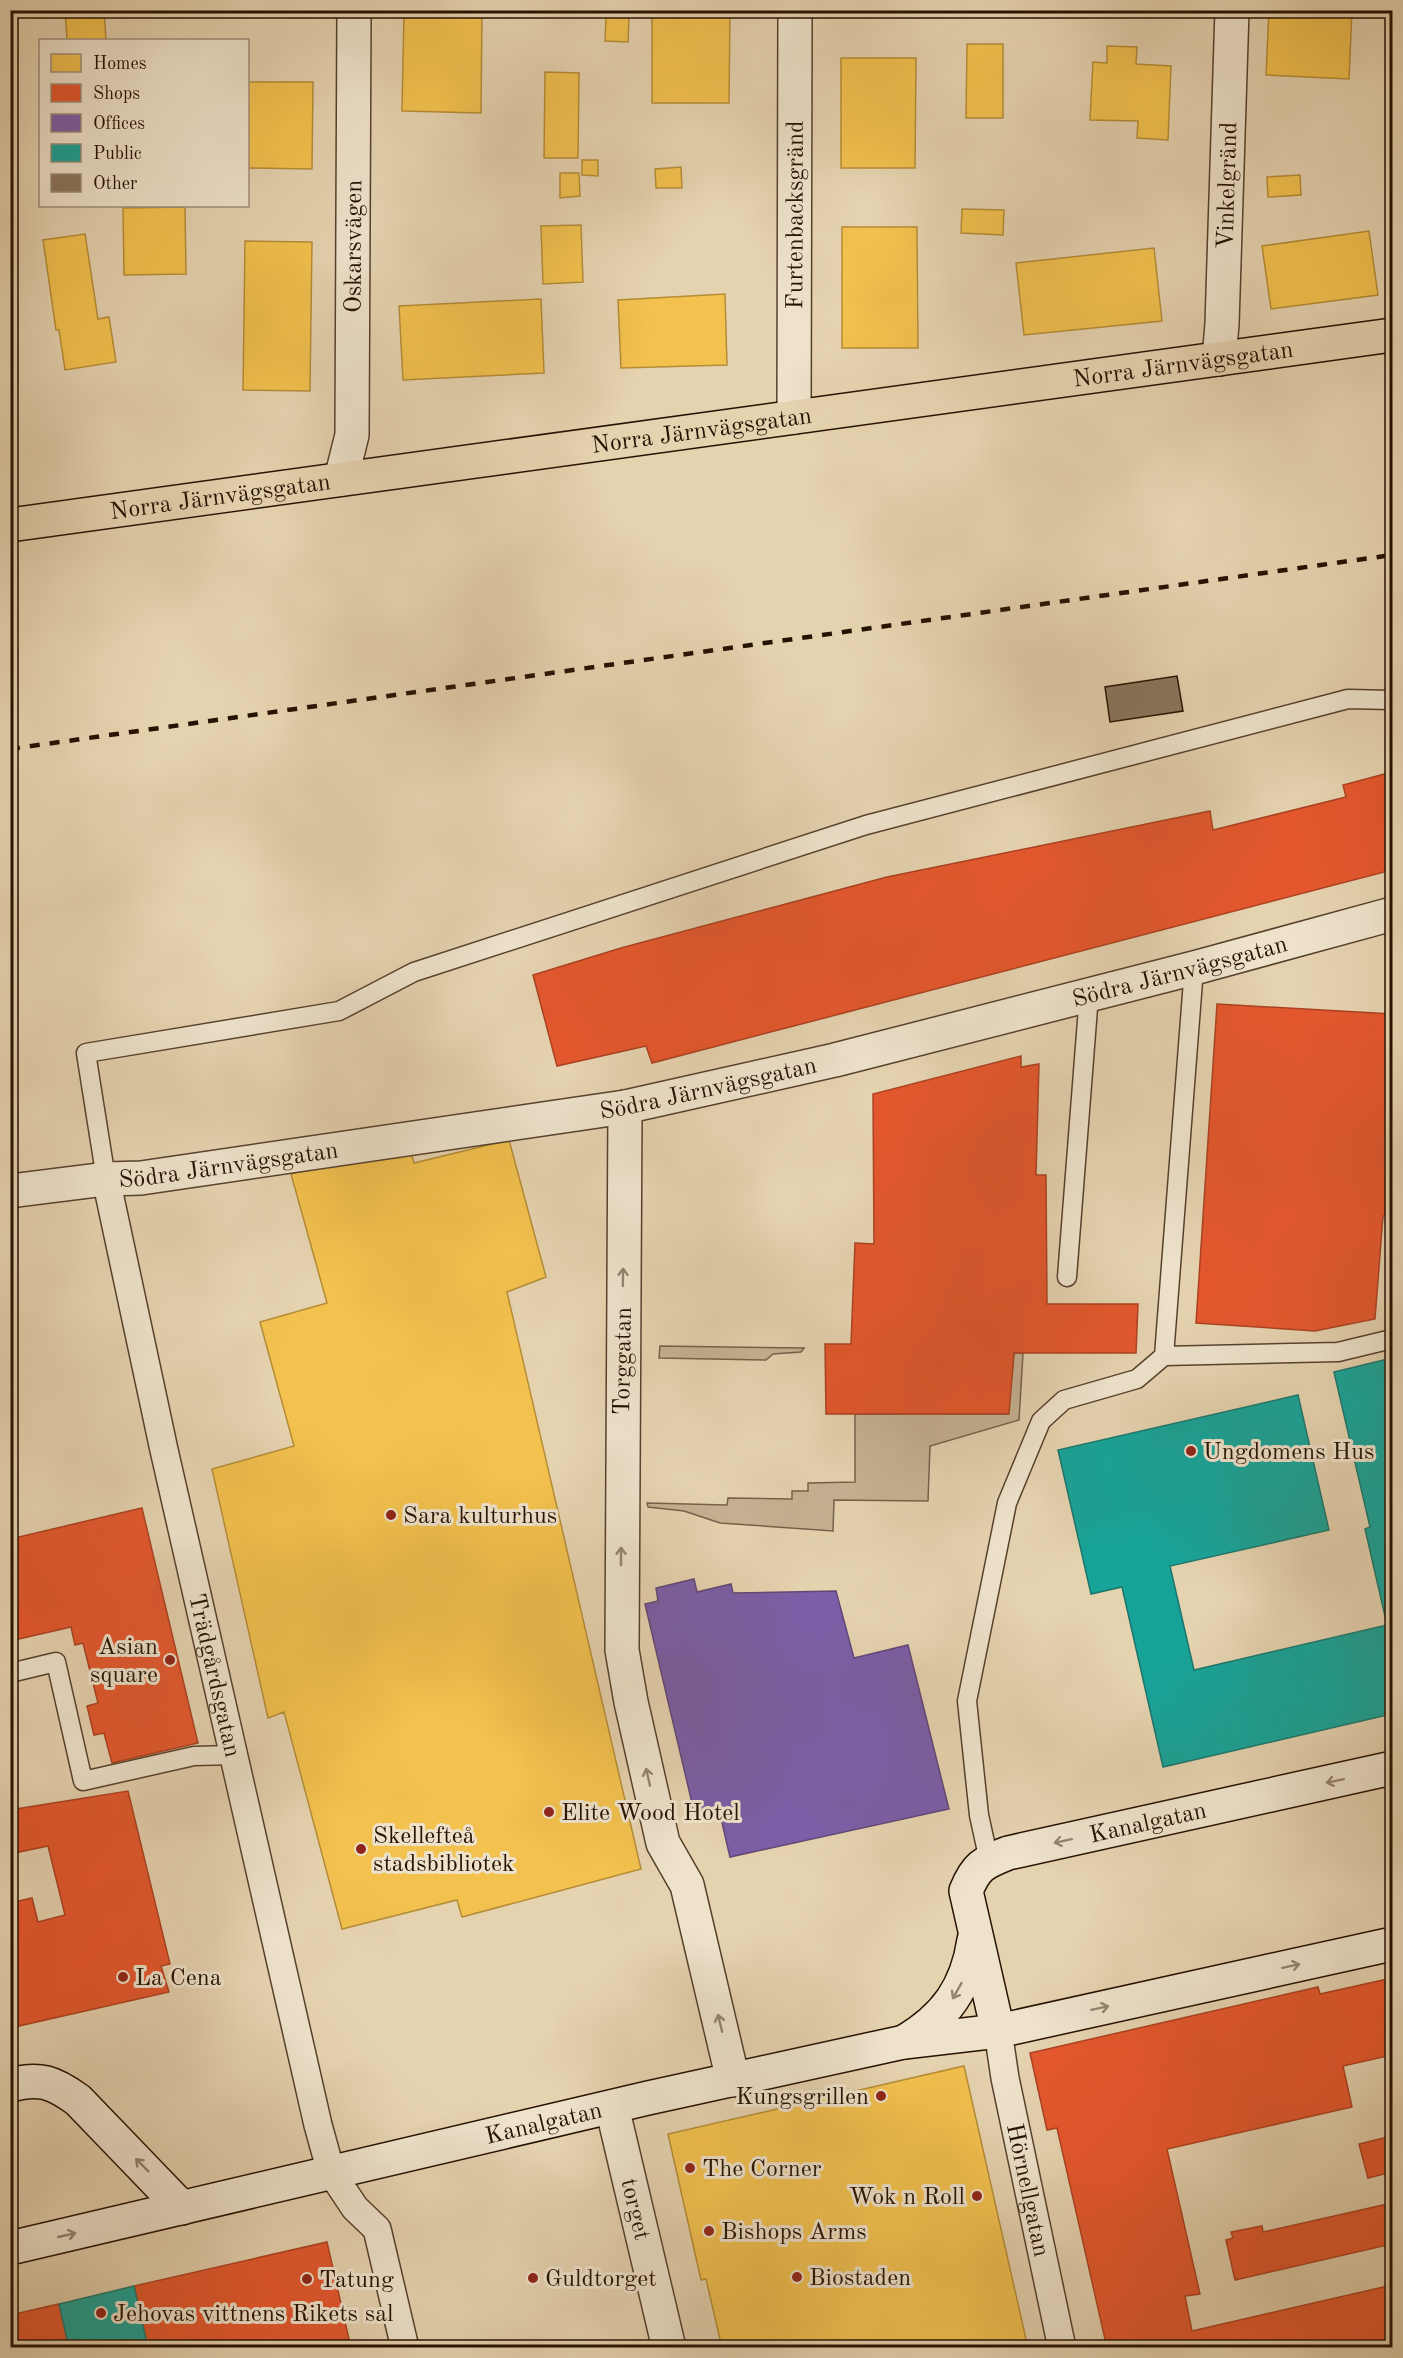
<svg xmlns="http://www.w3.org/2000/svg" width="1403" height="2358" font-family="'Old Standard TT',serif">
<rect width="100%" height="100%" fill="#e5d2af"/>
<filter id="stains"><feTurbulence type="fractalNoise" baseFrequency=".00333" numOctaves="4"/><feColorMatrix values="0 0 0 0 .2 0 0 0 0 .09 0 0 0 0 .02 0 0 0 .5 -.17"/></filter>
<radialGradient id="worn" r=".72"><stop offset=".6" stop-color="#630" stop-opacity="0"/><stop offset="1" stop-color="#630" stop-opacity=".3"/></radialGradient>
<path fill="#c5b192" stroke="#76614a" stroke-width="1.5" d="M660 1346 804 1348 801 1352 773 1354 766 1360 659 1358Z
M1014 1353H1023L1019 1420 930 1446 928 1501 834 1500 833 1531 720 1523 684 1511 648 1507 647 1503 727 1505 728 1498 792 1499V1491H808V1483L855 1482V1414H1008Z"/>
<path fill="#f2c14e" stroke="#b58c37" stroke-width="1.5" d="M65 10H104L106 40H67Z
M404 10H482L481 113 402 111Z
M585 10H637V17H629L628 42 605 41 606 17 585 16Z
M652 10H730L729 103H652Z
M1269 10H1352L1349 79 1266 75Z
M967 44H1003V118H966Z
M1107 46 1137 47 1136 64 1171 66 1168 140 1137 138 1138 121 1090 120 1093 62 1107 63Z
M841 58H916L915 168H841Z
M545 72 579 73 578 158H544Z
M248 82H313L312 169 248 168Z
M582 160H598V176L582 175Z
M681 167 682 188H656L655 169Z
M560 173H579L580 196 560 198Z
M1300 175 1301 195 1268 197 1267 177Z
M1392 182V207L1387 202 1386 183Z
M185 207 186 274 124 275 123 208Z
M962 209 1004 210 1003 235 961 233Z
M581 225 583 282 543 284 541 226Z
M842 227H917L918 348H842Z
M1369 231 1378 295 1271 309 1262 246Z
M85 234 98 319 109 317 116 362 65 370 59 330H56L43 240Z
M245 241 312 242 310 391 243 390Z
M1154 248 1162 321 1024 335 1016 263Z
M725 294 727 365 621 368 618 300Z
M541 299 544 373 403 380 399 306Z
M509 1140 546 1277 507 1292 641 1869 462 1917 457 1900 342 1929 284 1712 268 1718 212 1469 294 1446 260 1322 327 1303 291 1174 409 1145 414 1163Z
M964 2066 1028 2348H722L706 2279 701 2280 668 2134Z"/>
<path fill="#e4572e" stroke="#ab4221" stroke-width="1.5" d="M1392 772V870L652 1063 646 1046 557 1066 533 975 621 948 887 877 1210 811 1213 830 1346 797 1343 785Z
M1217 1004 1392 1014 1387 1141 1392 1142V1216H1383L1375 1319 1315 1331 1196 1323Z
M1021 1056V1067L1039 1064 1036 1175H1046L1047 1304H1138L1136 1353H1014L1009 1414H826L825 1344H851L855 1243 874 1244 873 1094Z
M142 1508 198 1743 112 1763 104 1733 94 1735 87 1706 98 1703 83 1643 75 1645 71 1627 10 1641V1539Z
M128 1791 170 1964 161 1966 169 1992 10 2028V1903L32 1898 38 1922 65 1915 48 1846 10 1854V1810Z
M1392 1978V2055L1343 2066 1352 2107 1167 2149 1200 2294 1185 2296 1192 2331 1392 2285V2348H1388L1387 2341 1360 2348H1107L1057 2128 1047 2130 1030 2053 1318 1987 1320 1994Z
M1392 2109V2134L1387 2111Z
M1392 2136V2172L1368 2178 1359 2144Z
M1392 2203V2244L1235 2280 1226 2240 1233 2238 1231 2232 1262 2226 1263 2232Z
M327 2242 351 2348H148L134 2286Z
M59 2304 69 2348H10V2315Z"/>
<path fill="#7b5ea7" stroke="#624776" stroke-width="1.5" d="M694 1579 697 1592 731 1584 733 1593 836 1591 854 1658 908 1645 949 1809 730 1857 720 1814 696 1820 645 1604 658 1601 656 1588Z"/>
<path fill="#17a398" stroke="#1c776b" stroke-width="1.5" d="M1392 1358V1714L1163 1767 1122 1587 1091 1594 1058 1450 1298 1395 1329 1530 1170 1566 1194 1670 1387 1625 1365 1529 1370 1527 1334 1372Z
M134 2286 148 2348H69L59 2304Z"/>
<path fill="#89755c" stroke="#261102" stroke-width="1.5" d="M1177 676 1183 711 1110 722 1105 687Z"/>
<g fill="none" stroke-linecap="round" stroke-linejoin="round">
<g stroke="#56412d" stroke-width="21">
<path id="service" d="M1194 968 1164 1356 1338 1352 1392 1339
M106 1179 86 1053 339 1011 414 972 866 825 1348 699 1392 700
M1067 1277 1089 995
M10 1673 56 1662 83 1781 194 1756 234 1755
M989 1861 979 1815 967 1701 1007 1503 1041 1421 1064 1400 1137 1379 1164 1356"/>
</g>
<g stroke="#56412d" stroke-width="30">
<g id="pedestrian">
<path id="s1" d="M106 1179 164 1450 318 2125 331 2172 355 2208 377 2229 405 2348"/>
<path id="s2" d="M998 2031 1005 2078 1062 2348"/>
</g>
</g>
<g stroke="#56412d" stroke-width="36">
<g id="minor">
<path id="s3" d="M1219 359 1222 324 1232 10"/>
<path id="s4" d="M794 417 795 10"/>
<path id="s5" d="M341 479 352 435 354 10"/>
<path d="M625 1107 622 1650 631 1702 663 1843 687 1885 733 2080"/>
<path id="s6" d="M10 1191 106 1179 141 1178 625 1107 835 1060 1194 968 1392 914"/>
<path id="s7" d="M612 2107 669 2348"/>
</g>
</g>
<g stroke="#261102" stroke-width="36">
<g id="secondary">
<path id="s8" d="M998 2031 966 1891C976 1866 983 1863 1008 1853L1392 1768"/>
<path d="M904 2042C945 2018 967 1988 974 1940"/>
<path d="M10 2085C40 2077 53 2082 78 2100L182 2208"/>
<path id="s9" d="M10 2248 648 2098 904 2042 998 2031 1392 1944"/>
</g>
</g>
<g stroke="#261102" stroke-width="36">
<g id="primary">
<path id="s10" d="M10 525 1392 335"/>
</g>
</g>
<use href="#service" stroke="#eee2cb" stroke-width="18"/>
<use href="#pedestrian" stroke="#eee2cb" stroke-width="27"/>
<use href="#minor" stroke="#eee2cb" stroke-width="33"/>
<use href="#secondary" stroke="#eee2cb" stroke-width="33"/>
<use href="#primary" stroke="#e5d2af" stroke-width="33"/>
<path stroke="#261102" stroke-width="4.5" stroke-dasharray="10 10" stroke-linecap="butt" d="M10 749 1392 555"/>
</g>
<defs><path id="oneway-shaft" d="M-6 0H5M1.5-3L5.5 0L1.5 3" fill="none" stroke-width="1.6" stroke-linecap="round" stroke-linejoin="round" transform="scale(1.5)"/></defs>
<g stroke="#948471">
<use href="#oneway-shaft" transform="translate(623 1277) rotate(-89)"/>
<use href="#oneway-shaft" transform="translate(621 1556) rotate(-90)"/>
<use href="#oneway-shaft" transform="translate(648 1777) rotate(-103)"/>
<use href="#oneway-shaft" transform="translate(1335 1781) rotate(168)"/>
<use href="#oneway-shaft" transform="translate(1063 1841) rotate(168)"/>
<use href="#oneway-shaft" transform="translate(1291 1966) rotate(-12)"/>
<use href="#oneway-shaft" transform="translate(957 1991) rotate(119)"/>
<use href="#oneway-shaft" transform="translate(1100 2008) rotate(-12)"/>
<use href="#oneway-shaft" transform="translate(720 2023) rotate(-104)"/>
<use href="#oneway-shaft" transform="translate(142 2165) rotate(-135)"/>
<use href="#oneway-shaft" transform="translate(67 2235) rotate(-13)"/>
</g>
<g fill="#8f2418" stroke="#eee2cb" stroke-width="2">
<circle cx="1191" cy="1451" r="6"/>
<circle cx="391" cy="1515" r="6"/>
<circle cx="170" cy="1660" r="6"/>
<circle cx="549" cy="1812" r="6"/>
<circle cx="361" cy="1849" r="6"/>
<circle cx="123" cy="1977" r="6"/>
<circle cx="881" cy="2096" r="6"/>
<circle cx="690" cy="2168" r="6"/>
<circle cx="977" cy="2196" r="6"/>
<circle cx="709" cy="2231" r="6"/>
<circle cx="797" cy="2277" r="6"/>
<circle cx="533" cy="2278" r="6"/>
<circle cx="307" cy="2279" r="6"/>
<circle cx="101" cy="2313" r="6"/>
</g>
<g text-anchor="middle" stroke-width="6" stroke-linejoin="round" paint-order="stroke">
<g font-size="24" fill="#261102" stroke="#eee2cb">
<text dy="8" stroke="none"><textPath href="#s3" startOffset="174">Vinkelgränd</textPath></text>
<text dy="8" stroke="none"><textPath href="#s4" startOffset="202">Furtenbacksgränd</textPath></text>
<text dy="8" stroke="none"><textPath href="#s5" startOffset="234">Oskarsvägen</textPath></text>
<text dy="8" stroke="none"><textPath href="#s10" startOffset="1184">Norra Järnvägsgatan</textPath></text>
<text dy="8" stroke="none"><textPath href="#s10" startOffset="698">Norra Järnvägsgatan</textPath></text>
<text dy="8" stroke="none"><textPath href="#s10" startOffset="212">Norra Järnvägsgatan</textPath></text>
<text dy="8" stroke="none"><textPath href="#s6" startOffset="1192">Södra Järnvägsgatan</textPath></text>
<text dy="8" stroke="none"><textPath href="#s6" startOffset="706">Södra Järnvägsgatan</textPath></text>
<text dy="8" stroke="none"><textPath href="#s6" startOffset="220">Södra Järnvägsgatan</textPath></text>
<text transform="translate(622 1361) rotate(-89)" y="8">Torggatan</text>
<text dy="8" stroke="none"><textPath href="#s1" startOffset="508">Trädgårdsgatan</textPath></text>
<text dy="8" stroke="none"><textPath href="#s8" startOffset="346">Kanalgatan</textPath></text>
<text dy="8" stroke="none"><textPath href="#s9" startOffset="548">Kanalgatan</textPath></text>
<text dy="8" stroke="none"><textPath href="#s2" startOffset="162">Hörnellgatan</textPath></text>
<text dy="8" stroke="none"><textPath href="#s7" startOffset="105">torget</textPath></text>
</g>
<g font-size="24" fill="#261102" stroke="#eee2cb" text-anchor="start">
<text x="1203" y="1459">Ungdomens Hus</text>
<text x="403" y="1523">Sara kulturhus</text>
<text x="158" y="1654" text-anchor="end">Asian<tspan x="158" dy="28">square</tspan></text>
<text x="561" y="1820">Elite Wood Hotel</text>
<text x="373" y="1843">Skellefteå<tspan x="373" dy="28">stadsbibliotek</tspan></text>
<text x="135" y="1985">La Cena</text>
<text x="869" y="2104" text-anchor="end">Kungsgrillen</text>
<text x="702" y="2176">The Corner</text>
<text x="965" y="2204" text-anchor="end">Wok n Roll</text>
<text x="721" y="2239">Bishops Arms</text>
<text x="809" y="2285">Biostaden</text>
<text x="545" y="2286">Guldtorget</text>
<text x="319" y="2287">Tatung</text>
<text x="113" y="2321">Jehovas vittnens Rikets sal</text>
</g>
</g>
<rect width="1403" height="2358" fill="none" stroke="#e5d2af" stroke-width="36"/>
<rect x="12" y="12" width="1379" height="2334" fill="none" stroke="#261102" stroke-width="3"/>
<rect x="18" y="18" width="1367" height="2322" fill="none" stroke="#261102" stroke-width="1.5"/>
<rect x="39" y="39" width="210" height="168" fill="#eee2cb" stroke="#9e8e7b" stroke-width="1.5"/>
<rect x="51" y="54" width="30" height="18" fill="#f2c14e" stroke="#9e8e7b" stroke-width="1.5"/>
<text x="93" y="69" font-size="18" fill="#261102">Homes</text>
<rect x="51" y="84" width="30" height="18" fill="#e4572e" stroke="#9e8e7b" stroke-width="1.5"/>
<text x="93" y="99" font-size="18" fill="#261102">Shops</text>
<rect x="51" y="114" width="30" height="18" fill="#7b5ea7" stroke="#9e8e7b" stroke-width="1.5"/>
<text x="93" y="129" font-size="18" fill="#261102">Offices</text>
<rect x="51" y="144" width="30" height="18" fill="#17a398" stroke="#9e8e7b" stroke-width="1.5"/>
<text x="93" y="159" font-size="18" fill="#261102">Public</text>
<rect x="51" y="174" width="30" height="18" fill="#89755c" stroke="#9e8e7b" stroke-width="1.5"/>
<text x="93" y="189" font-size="18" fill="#261102">Other</text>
<rect width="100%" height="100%" filter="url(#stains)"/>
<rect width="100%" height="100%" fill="url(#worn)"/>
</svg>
